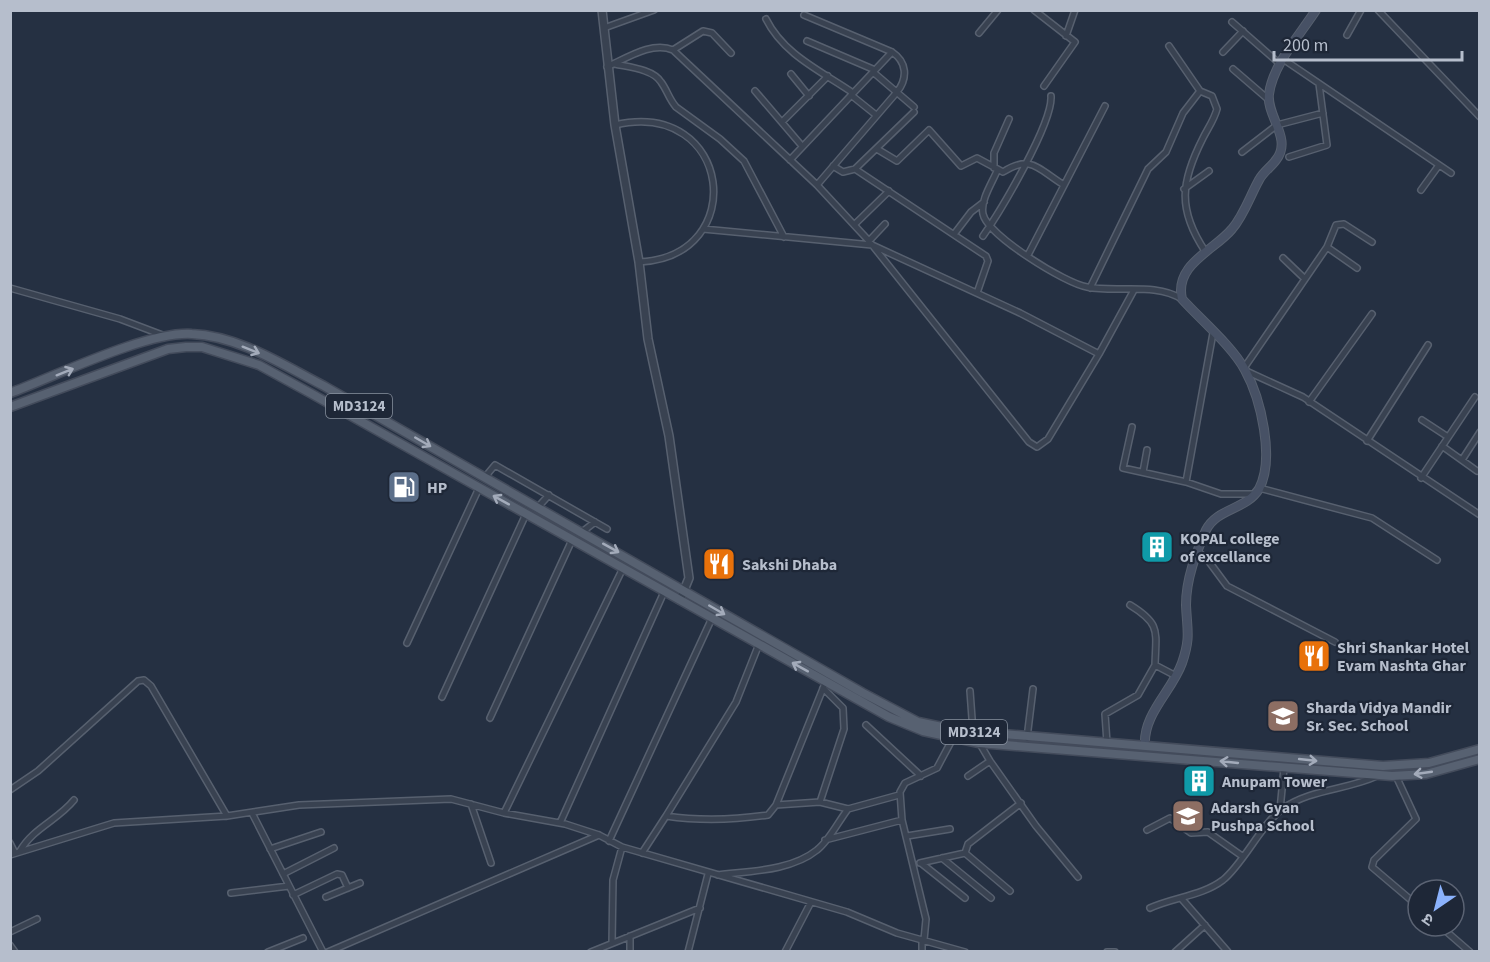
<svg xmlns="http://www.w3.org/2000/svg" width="1490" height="962" font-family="'Source Sans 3','Noto Sans Devanagari',sans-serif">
<rect width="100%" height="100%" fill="#253042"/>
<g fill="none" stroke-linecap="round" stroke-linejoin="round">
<g stroke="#57606f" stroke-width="8">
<path id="minor" d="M1034 10 1075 42 1044 86
M1378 10 1480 117
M804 15 892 52C907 62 908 78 897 92L817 185
M766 19C784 55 821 71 853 93
M1232 22 1280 64
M604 28 654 10
M979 33 998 10
M1347 35 1361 10
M1066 36 1075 10
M807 41 875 70
M1169 46 1200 91
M673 50 703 31 712 33 731 53
M1223 52 1243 31
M1283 59 1451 173
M615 64C628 67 653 69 661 82 667 90 669 99 676 107L720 139 744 161 784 237
M607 67C627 58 652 41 673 50L817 185 869 241 1029 442 1037 447 1048 439 1099 354 1134 290
M1233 69 1269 100
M873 72 914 107
M791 74 809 96
M755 91 802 146
M851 95 876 115
M782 122 828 76
M615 125C732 98 751 257 639 262
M877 149 897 161 929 130 961 166 977 158 1003 172C1031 154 1038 169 1064 185
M1242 152 1277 125 1323 113
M1289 157 1327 145 1319 84
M790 160 892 52
M833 166 843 172 855 169 914 112
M994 168V153L1009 119
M855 169 986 256 988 261 977 293
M997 171C992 183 980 201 983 214 987 235 1066 284 1087 287 1117 293 1155 282 1182 299
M1184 189 1209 171
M1421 190 1439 165
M854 225 889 191
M703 229 872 245 1020 313 1099 354
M955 233 971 212 984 202
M983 236C1000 212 1053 123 1051 96
M869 241 885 224
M1327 247 1357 268
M1028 255 1105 106
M1283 258 1305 279
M10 288 120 319 165 336
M1090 288 1148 169 1166 152 1183 113 1200 91 1212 96 1217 109C1214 120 1208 128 1203 138 1181 181 1177 209 1205 251
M1244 368 1327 247 1336 225 1344 224 1372 242
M1246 371 1303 397 1480 515
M1309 402 1372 314
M1422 420 1448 437
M1132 427 1123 468 1186 482 1221 494H1255
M1367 441 1428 345
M1442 446 1477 471
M1462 460 1480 432
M1143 472 1147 450
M485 477 495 465 607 529
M1421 478 1475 397
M1186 482 1213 333
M1259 488 1372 518 1437 560
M538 507 549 495
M582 532 595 522
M1198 552 1207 559 1227 586 1335 642
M1130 605C1161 624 1156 631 1155 665L1176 676
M407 643 479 488
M970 691 973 732 990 761 1036 826 1078 877
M442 697 526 514
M490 718 572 540
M866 725 921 776
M1027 738 1033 689
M1107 743 1105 714 1138 695 1155 665
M968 776 990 761
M1396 776 1416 819 1374 860 1372 867 1418 906
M10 790 38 771 138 681 144 680 151 686 227 816
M820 802 844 729 843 708 823 688
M471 804 491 863
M776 805 826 681
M1280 810 1284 768
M252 813 323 952
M504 813 623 568
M666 816 736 702 759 644
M560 823 664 592
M1147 830 1170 818 1191 833 1208 832 1242 856
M907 836 950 829
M825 840 902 820
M609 841 712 618
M10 843 15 853
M270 849 321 832
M20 851C33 828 58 820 74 800
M642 853 666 816C700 821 733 820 768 815L776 805 820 802 848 809 899 795
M10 855 114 823 227 816 299 805 451 799 504 813 565 824 599 835 622 847 847 912 897 933 965 952
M942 858 991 898
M920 863 965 853
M921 863 965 898
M283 874 334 848
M718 875C750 871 791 871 817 850 829 841 838 822 848 809
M1010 891 965 853 968 844 1021 803
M231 893 289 886
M293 895 337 874 342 875 348 888
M326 897 360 883
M1181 898 1228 952
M1150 908C1174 897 1202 896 1223 880 1243 864 1261 825 1282 809 1310 789 1347 790 1377 776
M1440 926 1470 952
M10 932 37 919
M630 936V952
M922 939V952
M924 940 926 919 902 820 900 792 905 783 937 768 953 738
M612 943 613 880 622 847
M10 945 15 952
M268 952 303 938
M328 952 599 835
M591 952 700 908
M688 952 708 874
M785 952 811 902
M1107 952H1115
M1175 952 1205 925"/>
</g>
<g stroke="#57606f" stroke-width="10">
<path id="tertiary" d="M602 10 615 125 639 262 648 339 669 436 689 578 680 600"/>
</g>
<g stroke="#57606f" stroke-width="10">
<path id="secondary" d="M1145 745C1143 714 1172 691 1182 663 1191 637 1187 630 1186 605 1186 579 1196 553 1206 530 1217 508 1246 510 1259 489 1275 459 1261 399 1245 370 1232 346 1201 320 1182 299 1174 264 1215 250 1232 229 1244 215 1250 196 1259 180 1263 172 1271 167 1276 160 1293 139 1266 116 1269 94 1273 64 1300 35 1316 10"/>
</g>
<g stroke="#434b5b" stroke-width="11">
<path id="primary" d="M10 393C56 376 147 331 192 334 239 336 283 365 324 386L863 693 918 722 956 730 1383 766 1429 763 1480 749
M10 407 168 349 186 347H202L259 365 312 394 889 717 923 731 979 743 1392 776 1426 774 1480 759"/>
</g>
<use href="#minor" stroke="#394251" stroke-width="5"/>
<use href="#tertiary" stroke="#394251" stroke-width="7"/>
<use href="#secondary" stroke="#475165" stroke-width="8"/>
<use href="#primary" stroke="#576171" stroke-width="8"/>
</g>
<defs><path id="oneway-shaft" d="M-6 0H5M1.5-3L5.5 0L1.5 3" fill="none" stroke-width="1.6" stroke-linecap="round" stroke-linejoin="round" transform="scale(1.5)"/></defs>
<g stroke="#a3abba">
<use href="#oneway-shaft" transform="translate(251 350) rotate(22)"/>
<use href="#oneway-shaft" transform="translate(65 372) rotate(-22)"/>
<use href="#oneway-shaft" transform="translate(423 442) rotate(30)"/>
<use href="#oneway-shaft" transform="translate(501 500) rotate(-151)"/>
<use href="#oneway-shaft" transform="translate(611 548) rotate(29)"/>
<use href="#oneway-shaft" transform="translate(717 610) rotate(30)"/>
<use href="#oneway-shaft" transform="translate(800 667) rotate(-151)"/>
<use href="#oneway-shaft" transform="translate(1308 760) rotate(6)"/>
<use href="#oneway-shaft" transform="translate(1229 762) rotate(-174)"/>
<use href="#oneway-shaft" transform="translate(1423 773) rotate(172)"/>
</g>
<defs>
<g id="fuel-square" transform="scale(1.725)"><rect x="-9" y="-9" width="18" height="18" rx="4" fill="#5c6f8a" stroke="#1e2737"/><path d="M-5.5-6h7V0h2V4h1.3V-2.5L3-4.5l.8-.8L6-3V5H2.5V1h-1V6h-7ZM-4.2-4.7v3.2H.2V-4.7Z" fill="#fff"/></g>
<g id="building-square" transform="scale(1.725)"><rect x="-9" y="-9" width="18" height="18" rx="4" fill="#0f9aa8" stroke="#1e2737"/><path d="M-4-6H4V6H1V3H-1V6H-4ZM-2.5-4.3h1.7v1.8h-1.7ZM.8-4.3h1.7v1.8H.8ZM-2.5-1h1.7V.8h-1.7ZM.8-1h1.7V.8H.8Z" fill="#fff"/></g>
<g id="restaurant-square" transform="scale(1.725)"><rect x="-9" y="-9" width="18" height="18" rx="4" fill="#e8710a" stroke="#1e2737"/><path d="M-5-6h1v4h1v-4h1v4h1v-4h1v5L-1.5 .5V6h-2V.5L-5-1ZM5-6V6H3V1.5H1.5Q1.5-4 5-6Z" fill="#fff"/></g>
<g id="school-square" transform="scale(1.725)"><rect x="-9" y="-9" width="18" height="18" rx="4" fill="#8d6e63" stroke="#1e2737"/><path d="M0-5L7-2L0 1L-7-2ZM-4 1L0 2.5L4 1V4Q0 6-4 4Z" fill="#fff"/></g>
</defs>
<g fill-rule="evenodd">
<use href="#fuel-square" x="404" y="487"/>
<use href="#building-square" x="1157" y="547"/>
<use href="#restaurant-square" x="719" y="564"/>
<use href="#restaurant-square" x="1314" y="656"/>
<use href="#school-square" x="1283" y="716"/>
<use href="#building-square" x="1199" y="781"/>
<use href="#school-square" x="1188" y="816"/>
</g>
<g text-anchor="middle" stroke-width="4.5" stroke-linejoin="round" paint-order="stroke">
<g fill="#1e2737" stroke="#88919f" stroke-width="1.5">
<rect x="326" y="394" width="66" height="24" rx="4.5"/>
<rect x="941" y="720" width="66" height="24" rx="4.5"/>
</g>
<g font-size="15" font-weight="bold" fill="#b6becc">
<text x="359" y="411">MD3124</text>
<text x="974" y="737">MD3124</text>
</g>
<g font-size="16" font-weight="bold" fill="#b6becc" stroke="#1e2737" text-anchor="start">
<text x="427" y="493">HP</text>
<text x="1180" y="544">KOPAL college<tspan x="1180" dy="18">of excellance</tspan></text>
<text x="742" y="570">Sakshi Dhaba</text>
<text x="1337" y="653">Shri Shankar Hotel<tspan x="1337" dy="18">Evam Nashta Ghar</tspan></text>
<text x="1306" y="713">Sharda Vidya Mandir<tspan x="1306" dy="18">Sr. Sec. School</tspan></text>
<text x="1222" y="787">Anupam Tower</text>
<text x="1211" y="813">Adarsh Gyan<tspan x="1211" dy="18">Pushpa School</tspan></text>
</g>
</g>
<rect width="1490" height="962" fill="none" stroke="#b6becc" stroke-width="24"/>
<g transform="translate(1436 908) rotate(215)"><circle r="28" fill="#1e2737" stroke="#5b6373" stroke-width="1.5"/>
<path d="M0-4.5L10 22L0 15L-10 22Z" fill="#8bb2fc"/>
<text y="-9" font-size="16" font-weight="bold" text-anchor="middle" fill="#b6becc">उ</text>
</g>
<path d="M1274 51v9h188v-9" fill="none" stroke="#b6becc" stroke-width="3"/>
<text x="1283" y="51" font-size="18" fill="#b6becc" stroke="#1e2737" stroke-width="4.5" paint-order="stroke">200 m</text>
</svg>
